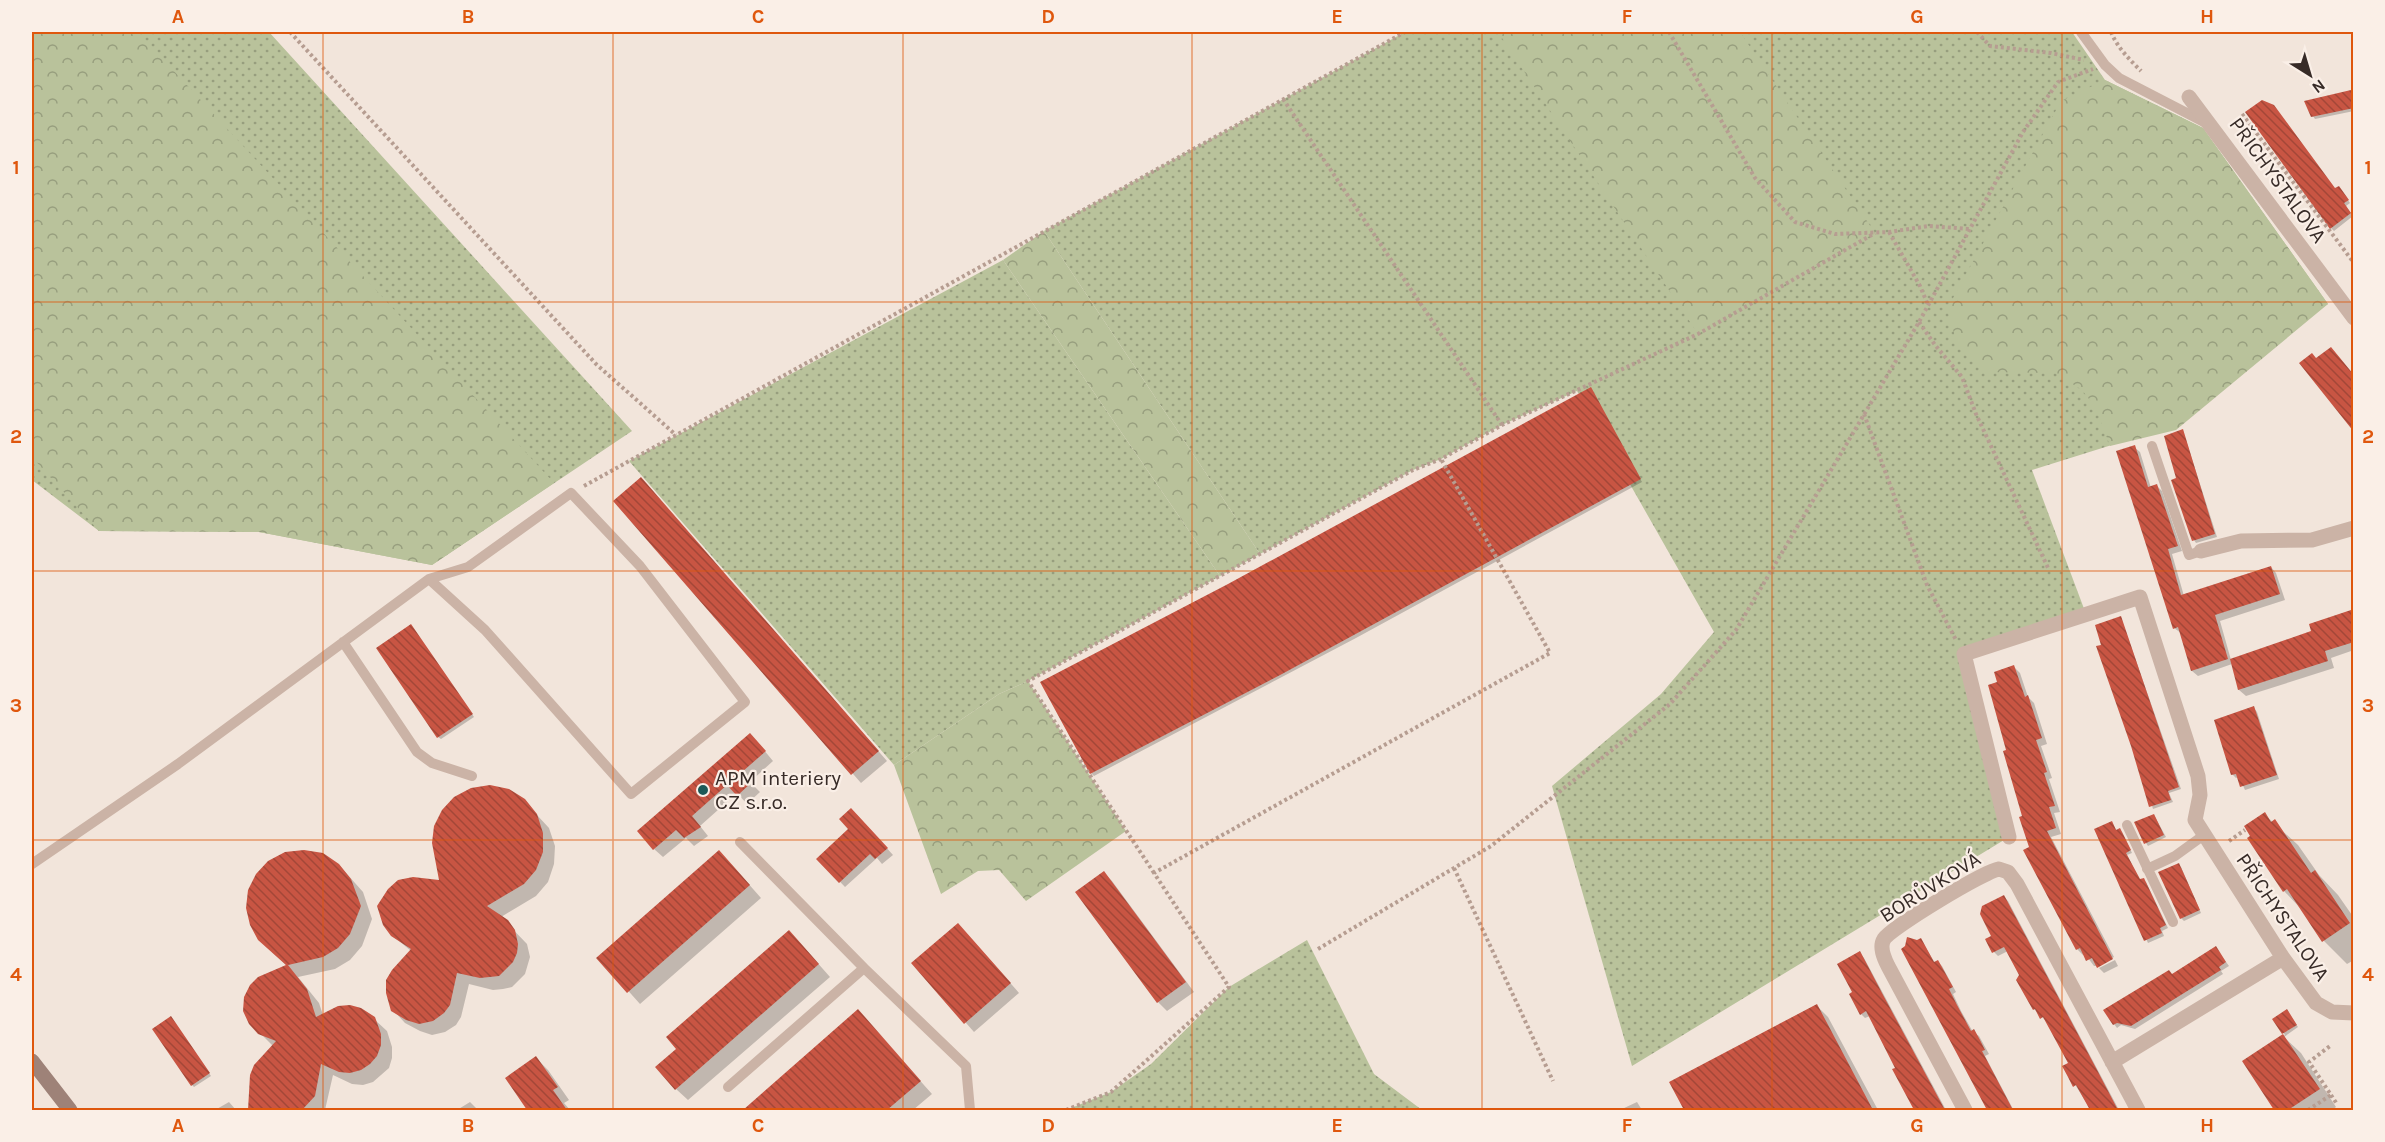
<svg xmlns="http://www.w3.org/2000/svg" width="2385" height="1142" font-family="Karla,sans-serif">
<defs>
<pattern id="grass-dots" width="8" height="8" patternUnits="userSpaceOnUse" patternTransform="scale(1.5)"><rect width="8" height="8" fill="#b9c29b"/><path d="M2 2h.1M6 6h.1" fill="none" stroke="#979e7e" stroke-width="1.8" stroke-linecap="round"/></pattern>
<pattern id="forest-crowns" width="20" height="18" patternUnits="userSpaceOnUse" patternTransform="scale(1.5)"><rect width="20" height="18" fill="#b9c29b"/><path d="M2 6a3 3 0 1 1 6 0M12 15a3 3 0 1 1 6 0" fill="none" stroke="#979e7e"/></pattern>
<pattern id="building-back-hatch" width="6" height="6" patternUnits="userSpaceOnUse" patternTransform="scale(1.5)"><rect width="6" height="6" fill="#c85543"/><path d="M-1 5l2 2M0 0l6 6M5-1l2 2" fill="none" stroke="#a34738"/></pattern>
</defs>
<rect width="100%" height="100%" fill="#f2e5db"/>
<path fill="url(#grass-dots)" d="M32 32H269L632 431 432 565 259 532 99 531 32 480Z
M1405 32H2072L2105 80 2203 128 2328 304 2115 444 2032 470 2086 614 1964 654 2009 837 1632 1066 1552 786 1661 694 1714 632 1577 391 1502 425 1441 459 1413 470 1260 554 1044 231Z
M1003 260 1220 576 1028 681 999 694 894 765 629 461Z
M1307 940 1374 1074 1422 1110H1066L1111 1092 1151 1064 1229 987Z"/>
<path fill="url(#forest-crowns)" d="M32 32H138L554 483 432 565 259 532 99 531 32 457Z
M1498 32H1740L1875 233 1698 334Z
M2105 80 2203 128 2328 304 2176 430 2110 446 2096 408 2082 390 2055 373 1985 372 1956 340 1947 309 2061 101Z
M1044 231 1260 554 1220 576 1003 260Z
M1028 681 1126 831 1026 901 999 870 978 871 941 894 894 765 999 694Z"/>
<path fill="#0003" d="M2351 92 2354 96V111L2315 119 2313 116Z
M2335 190 2341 191 2350 203 2346 206 2353 216 2334 231 2331 228Z
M1591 389 1642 482 1356 638 1094 776 1091 773 1042 683 1229 586Z
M2183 431 2217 537 2196 543 2194 540Z
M2134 447 2140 452 2151 488 2157 486 2162 491 2182 551 2172 554 2184 596 2271 567 2276 573 2285 600 2220 621 2231 660 2313 632 2354 612V650L2331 658 2334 668 2246 696 2239 690 2232 664 2198 676 2192 671 2181 633 2174 628Z
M649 488 887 761 861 783 615 502Z
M2121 618 2181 789 2169 793 2173 802 2153 809 2103 646Z
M413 628 474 717 441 739 438 737Z
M2014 667 2020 673 2028 697 2034 703 2047 744 2041 746 2052 778 2049 779 2060 812 2054 813 2061 834 2051 837 2114 957 2098 966H2094L2085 954 2083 955 2077 949 2031 848 2008 751 1999 683Z
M2254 708 2257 712 2279 779 2245 790 2239 777 2236 778 2233 775Z
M759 744 773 761 750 782 760 792 747 804 737 793 700 826 708 836 694 846 686 838 663 857 654 849Z
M524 801 549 828 555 846 554 864 548 882 536 896 501 917 527 944 530 957 525 974 512 987 503 989 493 990 469 984 461 1017 456 1025 445 1032 432 1035 420 1031 405 1023 393 1010 411 951 392 935 441 882Z
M2264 814 2298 845 2319 875 2338 895 2354 918V960L2347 964 2324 941 2303 911 2284 891Z
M857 815 893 855 882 864 877 858 845 887 818 859 850 829Z
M2154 815 2166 837 2148 846 2146 843Z
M2112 823 2117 831 2120 830 2122 832 2132 853 2127 855 2140 881 2146 882 2168 928 2162 931 2164 936 2148 943 2096 830Z
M731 864 761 898 640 1004 599 958Z
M339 865 363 892 372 919 362 946 350 960 335 969 298 977 319 1003 323 1015 374 1019 387 1031 392 1047V1058L389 1068 373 1082 363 1085 352 1084 333 1075 325 1110H253L250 1107 273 1046 250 1023 287 966 272 952Z
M2181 867 2201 913 2184 921 2181 918Z
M1104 873 1112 881 1194 992 1167 1011 1158 1002 1077 892Z
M2004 897 2008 901 2119 1110H2091L2064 1067 2070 1063 2047 1022 2034 1009 2021 975 2008 951 1998 956 1994 952 1993 936Z
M967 934 1019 993 974 1032 914 964Z
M1921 940 1935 963 1938 962 1942 966 1956 992 1953 994 1961 1011 1973 1032 1979 1036 1989 1054 1985 1056 2013 1109 2017 1110H1988L1903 949Z
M800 943 830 977 688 1100 676 1089Z
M2216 948 2229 966 2221 971 2223 974 2135 1029 2121 1025 2117 1028 2114 1024 2173 975Z
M1860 953 1864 958 1946 1110H1920L1870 1016 1865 1018 1861 1014 1854 993Z
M2115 960 2118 966 2104 973 2099 968Z
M1816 1005 1828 1017 1878 1110H1686L1671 1082Z
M858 1011 932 1094 913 1110H746Z
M2289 1014 2298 1027 2284 1037 2301 1053 2336 1107 2332 1110H2276L2244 1062 2285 1035 2274 1020Z
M173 1020 211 1076 194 1087 192 1085Z
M536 1058 548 1070 569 1100 564 1103 570 1110H529L507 1078Z
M229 1102 236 1110H215Z
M470 1102 478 1110H457Z
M1637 1102 1642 1110H1620Z"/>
<path fill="url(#building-back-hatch)" d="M2351 90 2354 108 2311 117 2304 101Z
M2262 100 2274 105 2335 188 2339 186 2349 200 2344 203 2351 213 2330 229 2245 112Z
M2331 347 2354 375V432L2299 363 2312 353 2316 358Z
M1591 387 1641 479 1282 674 1090 774 1040 682 1228 584Z
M2183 429 2215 534 2192 541 2171 480 2176 478 2164 436Z
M2135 445 2148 487 2157 484 2178 546 2168 549 2181 595 2271 566 2280 594 2215 615 2228 659 2191 671 2178 627 2173 629 2116 451Z
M641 477 879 751 851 775 613 501Z
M2354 609V642L2325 651 2328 661 2238 690 2230 659 2311 631 2309 624Z
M2121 616 2179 787 2168 791 2171 800 2149 807 2131 746 2096 646 2101 645 2095 625Z
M411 624 473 714 437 738 376 648Z
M2014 665 2025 697 2028 695 2042 738 2036 740 2047 772 2044 773 2055 806 2049 807 2056 828 2047 831 2113 959 2097 968 2092 958 2086 961 2080 948 2076 950 2023 850 2029 847 2019 817 2022 816 2003 751 2006 750 1988 685 1997 682 1994 672Z
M2254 706 2277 775 2240 787 2236 774 2231 775 2214 720Z
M750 733 766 751 742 772 752 782 737 796 727 785 692 816 701 827 684 838 676 830 653 850 637 831Z
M490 785 509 789 525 799 537 814 543 833V852L536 870 524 884 487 906 508 920 515 930 518 944 517 953 513 962 499 976 480 978 457 973 450 1005 444 1013 433 1021 419 1024 406 1020 391 1011 386 993V980L392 970 411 949 391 936 383 925 377 906 388 889 398 880 413 877 439 880 432 843 434 826 442 810 454 797 471 788Z
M851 808 888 848 875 859 870 854 839 883 816 859 848 829 839 819Z
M2265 812 2271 822 2275 819 2311 873 2315 870 2350 923 2322 942 2287 889 2283 892 2247 838 2250 836 2244 826Z
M2154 814 2164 835 2144 844 2134 822Z
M2112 821 2116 830 2120 828 2131 850 2126 853 2140 879 2144 878 2166 925 2160 928 2162 933 2144 941 2094 829Z
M304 850 323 853 339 864 351 879 361 906 350 934 338 948 323 957 288 965 307 989 316 1017 338 1006 350 1005 361 1008 375 1017 381 1034V1045L377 1056 370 1064 361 1070 350 1073 339 1072 321 1064 315 1096 302 1110H248L250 1075 254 1065 276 1041 258 1034 249 1024 243 1011 244 997 250 985 258 977 286 965 258 940 250 925 246 908 248 890 256 874 268 861 285 852Z
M719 850 750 885 627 993 596 958Z
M2179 863 2200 910 2180 919 2158 872Z
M1104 871 1186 982 1157 1003 1075 892Z
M2004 895 2096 1068 2118 1110H2090L2076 1085 2073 1087 2068 1077 2062 1066 2068 1063 2043 1017 2040 1019 2035 1009 2033 1010 2016 980 2019 975 2004 947 1992 953 1985 939 1991 936 1980 914 1982 906Z
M958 923 1011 983 964 1024 911 963Z
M789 930 819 964 675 1090 655 1067 676 1049 666 1037Z
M1907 937 1917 940 1921 938 1934 962 1938 960 1953 987 1949 989 1957 1005 1971 1031 1974 1029 1980 1040 1985 1050 1982 1051 2013 1110H1987L1901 949 1905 946Z
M2216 946 2226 962 2219 967 2221 970 2131 1026 2117 1023 2113 1025 2103 1010 2169 970 2172 974Z
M1860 951 1882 993 1945 1110H1914L1892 1069 1895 1068 1866 1011 1860 1015 1849 994 1852 992 1837 964Z
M1817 1004 1873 1110H1684L1669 1082Z
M858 1009 921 1081 887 1110H743Z
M2287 1009 2297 1025 2282 1034 2272 1019Z
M171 1016 210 1073 191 1086 152 1029Z
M2283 1034 2320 1089 2288 1110H2274L2242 1061Z
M536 1056 558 1087 553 1090 567 1110H527L505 1078Z"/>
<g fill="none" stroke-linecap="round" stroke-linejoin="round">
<path stroke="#b69d91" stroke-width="4" stroke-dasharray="3 3" stroke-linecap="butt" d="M290 32 596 364 676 435
M1669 32 1755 178 1795 222 1835 234 1889 232 1929 226 1970 229
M1977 32 1990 46 2051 53 2084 60
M2111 32C2117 47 2129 59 2141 71
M1283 99 1502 425
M2242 114 2354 263
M1889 232 1920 286 1928 305
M1919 322 1935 345 1962 377 1976 414 2049 570
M1864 414 1927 585 1956 640
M584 486 1405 32
M2229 841 2245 830
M1454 868 1553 1081
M1154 873 1028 681 1413 470 1441 459 1502 425 1698 334 1875 233
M1318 949 1491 846 1670 704 1736 630 1919 322 2023 132 2058 82 2093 69
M2331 1095 2337 1104
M1066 1110 1111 1092 1229 987 1154 873 1550 653 1441 459
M2308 1110 2331 1095 2309 1062 2330 1046"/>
<path stroke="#cbb3a6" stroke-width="10" d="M2081 32 2105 65 2119 78 2206 123
M2152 446 2189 555 2201 551
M343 642 417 752 432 763 472 776
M2127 825 2173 922
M740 842 864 968
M32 864 178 764 429 579 468 567 571 493 640 566 745 702 631 794 485 630 429 579
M2147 869 2175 856 2204 835
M728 1087 864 968 966 1066 970 1110"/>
<path stroke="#cbb3a6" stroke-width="15" d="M2189 97 2354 318
M2201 551 2241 541 2312 540 2354 528
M2009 837 1964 654 2140 597 2198 776 2200 795 2195 820 2283 958 2316 1003 2332 1012 2354 1013
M2112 1062 2283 958
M1965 1110 1888 966C1884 958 1879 947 1884 939 1892 927 1985 871 1999 869L2008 872 2017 884 2138 1110"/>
<path stroke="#9e8278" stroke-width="15" d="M32 1061 70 1110"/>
</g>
<path fill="none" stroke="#df570d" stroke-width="1.5" stroke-opacity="0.55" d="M323 32V1110M613 32V1110M903 32V1110M1192 32V1110M1482 32V1110M1772 32V1110M2062 32V1110M32 302H2354M32 571H2354M32 840H2354"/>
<circle fill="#1c5957" stroke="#faefe7" stroke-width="2" cx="703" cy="790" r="6"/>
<g text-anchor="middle" stroke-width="4.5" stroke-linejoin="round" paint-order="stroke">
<g font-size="21" fill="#372b27" stroke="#faefe7">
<text transform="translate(2278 180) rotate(54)" y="7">PŘICHYSTALOVA</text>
<text transform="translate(1930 887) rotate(-32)" y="7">BORŮVKOVÁ</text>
<text transform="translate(2283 917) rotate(56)" y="7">PŘICHYSTALOVA</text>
</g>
<g font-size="21" fill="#372b27" stroke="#faefe7" text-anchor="start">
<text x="715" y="785">APM interiery<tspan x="715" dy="24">CZ s.r.o.</tspan></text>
</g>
</g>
<rect width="2385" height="1142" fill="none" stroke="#faefe7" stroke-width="66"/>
<g transform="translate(2310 75) rotate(143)" stroke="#faefe7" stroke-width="4.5" paint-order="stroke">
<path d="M0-4.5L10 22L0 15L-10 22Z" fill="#372b27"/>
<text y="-9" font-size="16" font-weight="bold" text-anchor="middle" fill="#372b27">N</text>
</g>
<rect x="33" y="33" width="2319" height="1076" fill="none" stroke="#df570d" stroke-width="2"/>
<g font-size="20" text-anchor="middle" font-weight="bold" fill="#df570d">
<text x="178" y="23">A</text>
<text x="468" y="23">B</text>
<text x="758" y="23">C</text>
<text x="1048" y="23">D</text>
<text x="1337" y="23">E</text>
<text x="1627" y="23">F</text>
<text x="1917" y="23">G</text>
<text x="2207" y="23">H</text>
<text x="16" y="174">1</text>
<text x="2368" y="174">1</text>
<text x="16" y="443">2</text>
<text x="2368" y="443">2</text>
<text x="16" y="712">3</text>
<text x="2368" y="712">3</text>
<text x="16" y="981">4</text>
<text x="2368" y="981">4</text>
<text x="178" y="1132">A</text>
<text x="468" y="1132">B</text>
<text x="758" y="1132">C</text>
<text x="1048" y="1132">D</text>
<text x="1337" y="1132">E</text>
<text x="1627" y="1132">F</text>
<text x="1917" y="1132">G</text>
<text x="2207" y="1132">H</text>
</g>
</svg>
